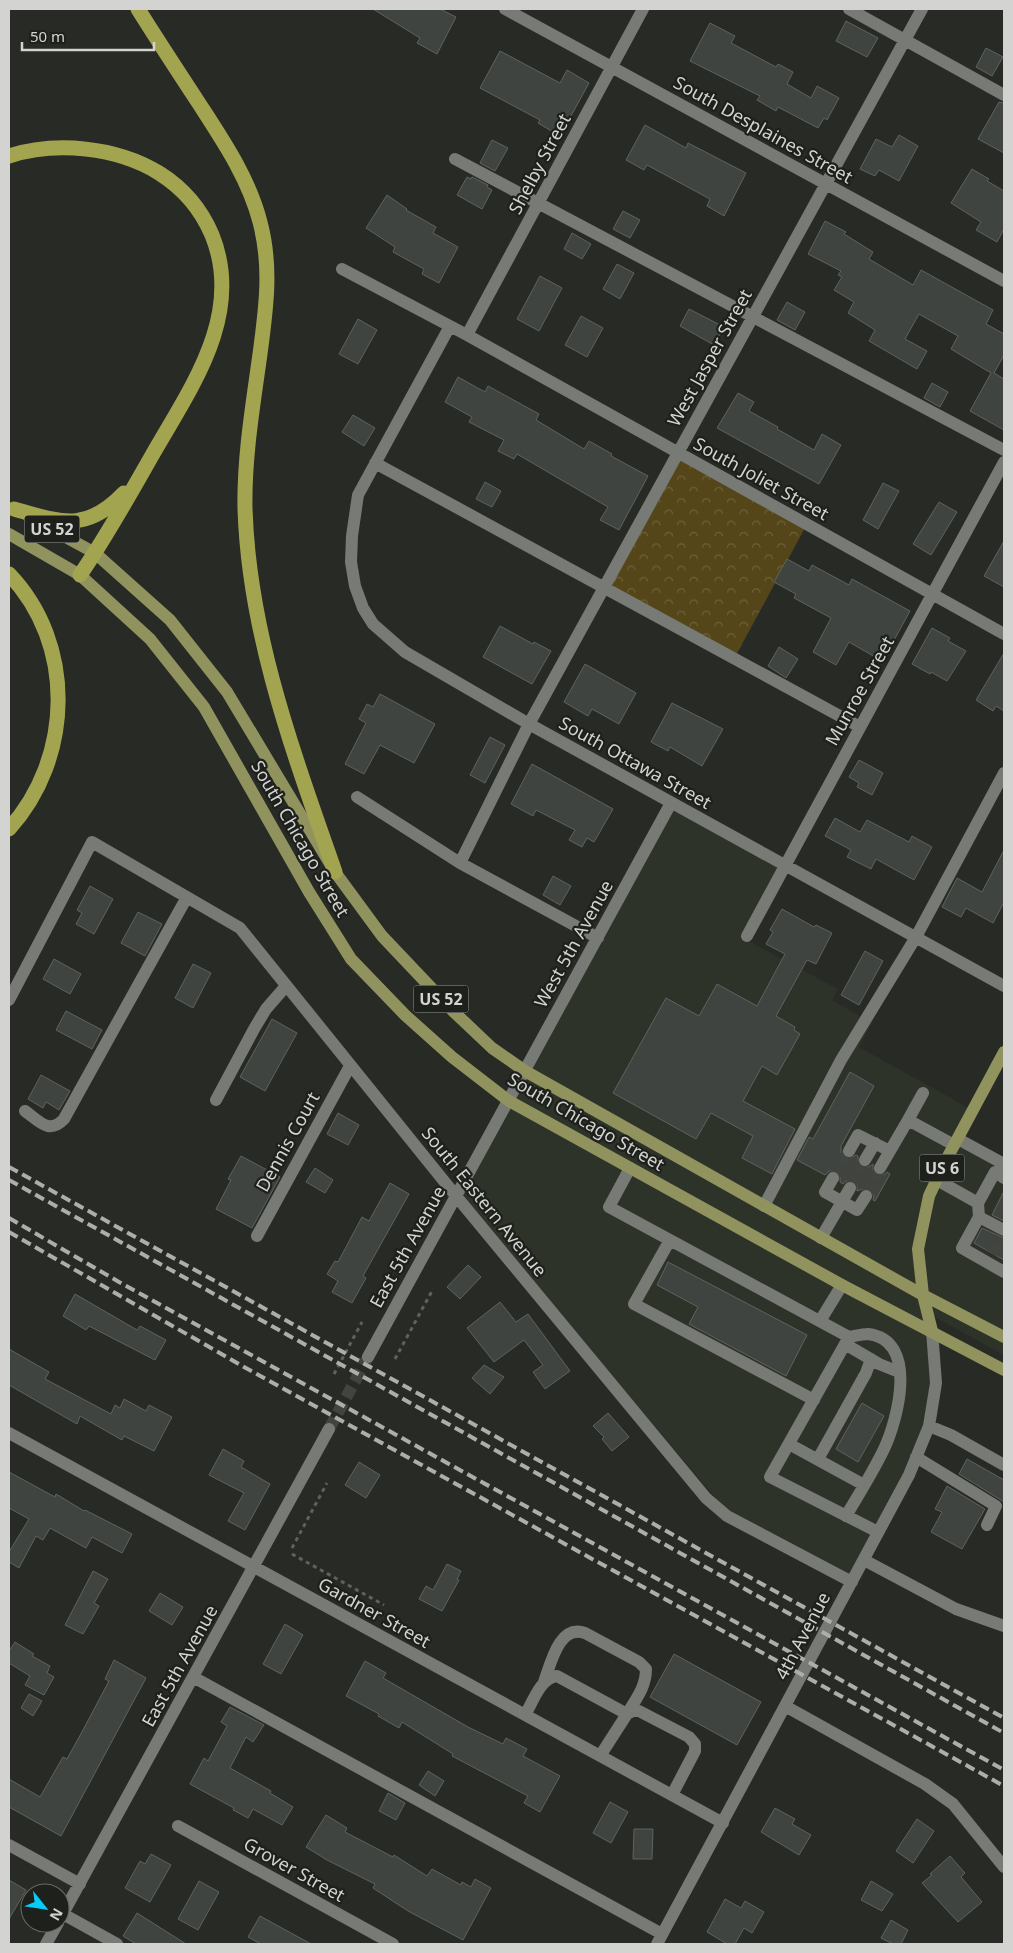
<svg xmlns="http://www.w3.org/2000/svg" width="1013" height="1953" font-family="'Noto Sans',sans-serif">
<defs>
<pattern id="park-crowns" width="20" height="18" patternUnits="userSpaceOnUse" patternTransform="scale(1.25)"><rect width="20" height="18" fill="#55461a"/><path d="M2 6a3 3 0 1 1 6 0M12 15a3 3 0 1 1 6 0" fill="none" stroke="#6d603a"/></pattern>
</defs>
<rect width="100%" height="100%" fill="#282a25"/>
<path fill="#2e3329" d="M672 810 780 867 743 938 838 989 832 1000 872 1023 859 1047 976 1112 960 1142 1004 1165V1355L933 1316 931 1430 856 1582 729 1514 461 1197Z"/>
<path fill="url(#park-crowns)" d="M679 455 806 526 735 657 607 587Z"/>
<path fill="#404440" stroke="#5f635f" d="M373 9H440L456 17 437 54 417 43 420 38Z
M846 21 878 38 867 57 836 41Z
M710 23 735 36 731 43 776 67 778 64 793 72 787 84 811 98 817 86 839 98 827 120 824 118 818 128 778 107 776 111 757 100 760 96 690 61Z
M986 48 1003 57 992 76 976 67Z
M500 51 560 83 567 70 589 83 560 136 538 123 540 120 480 88Z
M999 102 1004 103V153L978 139Z
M645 125 686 148 688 143 746 173 724 216 707 206 710 199 647 165 644 170 626 160Z
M899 135 918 146 899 181 879 170 875 176 860 169 876 139 892 147Z
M492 140 508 148 495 171 480 163Z
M972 169 989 179 987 181 1004 191V229L997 242 976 230 981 222 951 203Z
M467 177 471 179 472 177 488 185 487 187 492 190 482 209 457 195Z
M387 195 407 209 406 210 436 227 433 233 458 247 439 283 422 274 424 269 393 252 395 247 366 228Z
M623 211 640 220 630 238 613 229Z
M825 221 846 232 844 234 873 252 869 259 913 285 921 270 993 310 986 324 1004 334V355L994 373 1004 379V430L970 411 991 373 951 349 958 336 919 314 905 339 927 351 917 369 869 341 875 330 848 313 854 302 834 290 842 277 838 275 841 271 808 254Z
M572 233 591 244 582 259 564 249Z
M617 264 634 273 620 299 603 289Z
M540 276 562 288 539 331 517 319Z
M787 302 805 312 795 330 777 320Z
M689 309 724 327 714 345 680 326Z
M581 316 603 328 587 357 565 345Z
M358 319 377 330 358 364 339 354Z
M458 377 485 392 488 386 539 414 536 420 584 449 589 441 612 454 611 456 648 476 619 530 600 520 608 507 517 454 514 459 498 451 504 440 469 422 472 417 445 402Z
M932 383 948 392 940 407 924 398Z
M738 393 754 402 749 411 778 427 777 429 814 450 822 434 841 445 819 484 717 428Z
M353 415 375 428 364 446 342 432Z
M485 482 501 491 492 507 476 499Z
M883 483 899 491 878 529 863 520Z
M939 502 957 512 931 555 913 544Z
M1004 541V587L984 576Z
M787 559 809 571 812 565 849 585 852 579 910 611 887 653 879 649 875 657 849 642 836 665 813 652 831 618 794 598 796 594 774 582Z
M500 626 533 644 534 642 551 651 532 684 483 657Z
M932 628 950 638 948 641 966 651 947 681 931 672 930 674 912 664Z
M779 647 798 659 786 678 768 666Z
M1004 653V711L996 706 993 711 976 700Z
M585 664 636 693 619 724 592 709 588 716 564 702Z
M380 694 435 724 414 763 380 745 364 774 345 764 366 723 359 719 367 704 373 707Z
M672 703 723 729 702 766 670 747 668 751 651 742Z
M490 737 505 745 485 783 470 775Z
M859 760 883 773 872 795 857 787 859 783 849 777Z
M532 764 613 809 594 842 587 838 582 847 569 840 575 830 536 810 533 816 511 804Z
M835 818 860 832 867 820 909 842 912 836 932 847 914 880 876 859 871 869 847 857 851 850 825 836Z
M1004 850V902L993 923 966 908 961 917 942 907 957 878 982 892Z
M553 876 571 886 560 905 543 895Z
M90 886 113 899 94 934 76 924 82 913 77 910Z
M782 909 814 927 816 925 832 933 816 964 807 960 776 1016 795 1027 794 1030 800 1034 777 1075 762 1066 743 1101 795 1129 772 1174 742 1158 753 1136 711 1113 696 1139 613 1093 666 998 699 1016 717 984 757 1006 785 954 766 944 773 932 770 930Z
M138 912 162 924 145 956 121 943Z
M865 951 883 961 859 1005 841 995Z
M54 959 81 974 70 994 43 979Z
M193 964 211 973 193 1008 175 998Z
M66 1011 102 1030 92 1049 56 1030Z
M272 1019 297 1033 265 1091 240 1077Z
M850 1072 874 1086 841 1146V1152L842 1156 849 1159 856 1155 858 1156V1164L861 1167H869L873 1164V1172L876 1175H884L887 1172 890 1174 875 1201 873 1200 874 1196 871 1189 866 1188 857 1191V1184L854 1181H846L843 1184 840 1182V1174L837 1171H829L825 1175 797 1160 809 1137 813 1139Z
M41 1075 70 1091 59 1110 46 1102 43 1108 28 1099Z
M338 1113 359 1125 348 1145 327 1134Z
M241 1156 280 1177 252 1228 216 1209 231 1180 228 1179Z
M315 1168 333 1180 325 1193 306 1182Z
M390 1183 409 1194 363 1276 366 1278 352 1303 332 1292 338 1281 327 1274 335 1261 338 1262 362 1217 369 1221Z
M1004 1191V1221L992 1215Z
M982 1228 1004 1238V1260L974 1243Z
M668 1262 807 1335 786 1376 689 1324 698 1307 657 1285Z
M468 1265 481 1277 460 1299 447 1287Z
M75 1294 137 1330 140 1326 166 1340 155 1360 89 1326 86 1330 63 1316Z
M500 1302 516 1322 528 1314 570 1371 545 1389 533 1372 543 1365 524 1340 494 1362 467 1328Z
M9 1349 49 1372 45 1379 111 1414 115 1405 120 1408 124 1399 146 1411 149 1405 172 1417 154 1451 124 1436 122 1440 80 1416 77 1424 9 1385Z
M484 1365 504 1377 490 1394 472 1378Z
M862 1403 884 1416 858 1462 836 1449Z
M608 1413 629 1437 612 1451 602 1439 604 1437 593 1426Z
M223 1449 244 1461 241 1467 270 1484 245 1530 228 1521 244 1493 209 1475Z
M967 1459 1004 1480V1502L959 1474Z
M359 1462 380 1475 366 1498 345 1485Z
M9 1472 55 1497 56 1494 84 1511 85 1510 132 1534 122 1553 92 1537 86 1548 50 1528 43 1540 36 1536 19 1568 9 1562V1552L29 1519 9 1508Z
M947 1486 985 1509 962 1549 931 1532 942 1512 935 1509Z
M447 1564 461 1571 457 1579 459 1580 442 1611 419 1599 426 1586 433 1590Z
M93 1571 108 1579 94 1603 99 1606 83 1634 65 1625Z
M160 1593 183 1607 172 1625 149 1611Z
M285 1624 303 1635 281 1674 263 1664Z
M15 1642 34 1654 32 1656 50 1666 47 1673 54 1677 44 1695 25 1685 30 1676 9 1663V1651Z
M674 1654 761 1702 737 1745 650 1697Z
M114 1660 146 1678 61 1836 9 1807V1779L40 1797 63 1757 67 1759 83 1730 109 1681 105 1679Z
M365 1661 386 1673 383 1678 468 1727 503 1744 506 1738 527 1749 523 1756 560 1776 540 1812 524 1803 528 1796 452 1756 453 1754 402 1722 399 1728 378 1716 379 1714 346 1696Z
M29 1694 42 1701 33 1716 21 1708Z
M230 1707 264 1725 253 1742 246 1737 230 1768 271 1791 270 1793 293 1807 282 1825 253 1809 248 1818 233 1810 234 1808 190 1784 204 1758 208 1761 227 1726 221 1722Z
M428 1771 444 1781 435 1796 419 1785Z
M388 1793 405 1803 396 1820 379 1811Z
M610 1802 628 1812 611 1843 593 1833Z
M775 1808 795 1819 792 1824 811 1835 799 1855 761 1832Z
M326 1815 347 1828 345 1832 393 1857 394 1855 427 1876 432 1869 461 1885 462 1882 471 1887 475 1879 491 1888 463 1940 408 1911 373 1888 375 1884 327 1860 306 1847Z
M917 1819 934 1831 913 1863 896 1851Z
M634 1829H653L652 1859H633Z
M151 1854 171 1865 150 1902 125 1888 140 1861 145 1864Z
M950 1856 965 1873 961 1877 982 1902 958 1922 922 1883 932 1875 930 1874Z
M9 1880 26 1890 9 1919Z
M199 1881 219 1892 198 1930 178 1919Z
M871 1881 893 1894 882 1911 861 1900Z
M725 1899 741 1908 745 1901 764 1912 752 1933 744 1928 735 1944H727L707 1932Z
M137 1913 186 1944H136L123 1936Z
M260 1916 311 1944H261L248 1937Z
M891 1920 908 1930 901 1944H893L881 1938Z"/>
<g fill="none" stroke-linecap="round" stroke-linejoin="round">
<path stroke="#42443f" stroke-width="12" stroke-dasharray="12 6" stroke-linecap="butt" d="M833 1178 849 1151
M850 1188 865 1160
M866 1196 880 1168
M991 1253 1001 1238
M329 1429 368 1357"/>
<path stroke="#5f615d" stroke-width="3" stroke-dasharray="4 4" stroke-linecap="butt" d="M395 1359 432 1291
M334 1374 362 1322
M292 1548 327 1483
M292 1554 384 1605"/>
<path stroke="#777a75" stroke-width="12" d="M505 9 1004 281
M849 9 1004 95
M455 159 1004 450
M342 269 467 335 1004 634
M450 326 358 495 352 536 351 562 355 586 363 608 373 624 405 652 529 724 1004 986
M467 335 643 9
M375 463 860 727
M357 797 460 863
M747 936 1004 462
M598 938 460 863 529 724 922 9
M9 1000 92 842 240 928 456 1196 706 1498 727 1516 852 1582
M216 1100 254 1029 266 1009 286 986
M25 1111C39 1121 49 1135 64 1119L187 897
M908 1120 923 1093
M958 1139 1004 1164
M849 1151 858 1135 890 1151
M865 1160 875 1143
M630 1168 609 1207 849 1337 770 1477 878 1532
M880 1168 908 1120 954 1145
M833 1178 825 1192 857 1210 866 1196
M937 1180 978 1203 979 1217
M978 1203 995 1172 1004 1178
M764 1206 841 1060 916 937 1004 773
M1004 1230 979 1217 962 1248 1004 1272
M257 1236 350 1066
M821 1238 850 1188
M670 1240 634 1304 814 1400
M820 1321 842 1285
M845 1344 879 1364 899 1372
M368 1357 671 803
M929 1426 951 1435 1004 1465
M9 1433 723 1823
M789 1444 864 1485
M916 1457 996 1506 987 1525
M818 1459 866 1373 871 1359
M846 1516C859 1494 873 1472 884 1449 898 1419 919 1340 868 1334 862 1334 855 1336 849 1337
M864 1560 956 1609 1004 1626
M193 1677 662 1934
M785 1706 925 1784 953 1804 1004 1867
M525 1715C533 1702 540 1678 557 1676L627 1714C636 1699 646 1687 646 1669L639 1662 585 1633C559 1624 551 1663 544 1682
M600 1756 627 1714 633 1711H639L689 1737 695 1744V1751L672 1795
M178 1826 393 1944
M9 1845 80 1884
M63 1914 117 1944
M60 1919 329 1429
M46 1944 58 1923
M657 1944 909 1475 929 1426 936 1383 932 1331"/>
<path stroke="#91935f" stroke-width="12" d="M29 517 95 553 170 620 227 692 335 872 382 936 455 1013 492 1048 525 1071 923 1295 1004 1337
M9 534 80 575 150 639 204 707 309 892 351 959 405 1015 452 1057 509 1101 842 1285 1004 1370
M932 1331 923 1295 918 1249 929 1196 945 1162 1004 1052"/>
<path stroke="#a3a450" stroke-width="15" d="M138 9C158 41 179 73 200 105 224 142 249 179 260 222 272 267 266 309 260 354 253 405 244 457 245 509 249 635 294 754 335 872
M9 156C56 141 117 147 159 173 183 188 201 209 212 235 244 314 192 386 154 452 130 494 107 536 80 575
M14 509C61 522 86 533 124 493
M9 574C76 644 73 758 9 829"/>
<path stroke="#adaeab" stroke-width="4" stroke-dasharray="10 5" stroke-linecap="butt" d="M9 1167 1004 1718
M9 1180 1004 1733
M9 1218 119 1282 1004 1770
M9 1232 244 1367 1004 1786"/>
</g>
<g text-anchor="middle" stroke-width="4.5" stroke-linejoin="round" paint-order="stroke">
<g fill="#1e201c" stroke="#9d9e9b" stroke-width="1">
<rect x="24.5" y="515.5" width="55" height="27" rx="4"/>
<rect x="413.5" y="985.5" width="55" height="27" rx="4"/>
<rect x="919.5" y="1154.5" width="45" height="27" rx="4"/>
</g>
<g font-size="16" font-weight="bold" fill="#d3d4d1">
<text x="52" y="535">US 52</text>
<text x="441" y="1005">US 52</text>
<text x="942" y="1174">US 6</text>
</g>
<g font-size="18" fill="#d3d4d1" stroke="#1e201c">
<text transform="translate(763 130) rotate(29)" y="6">South Desplaines Street</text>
<text transform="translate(540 164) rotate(-62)" y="6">Shelby Street</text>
<text transform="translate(710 358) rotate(-61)" y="6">West Jasper Street</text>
<text transform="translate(761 479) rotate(29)" y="6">South Joliet Street</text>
<text transform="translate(860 691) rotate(-61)" y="6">Munroe Street</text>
<text transform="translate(635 763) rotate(29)" y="6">South Ottawa Street</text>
<text transform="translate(300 839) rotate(60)" y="6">South Chicago Street</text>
<text transform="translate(574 944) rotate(-61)" y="6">West 5th Avenue</text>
<text transform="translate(586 1122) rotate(30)" y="6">South Chicago Street</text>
<text transform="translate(288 1142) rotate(-61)" y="6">Dennis Court</text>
<text transform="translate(484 1202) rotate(51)" y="6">South Eastern Avenue</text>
<text transform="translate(408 1247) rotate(-61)" y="6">East 5th Avenue</text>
<text transform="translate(374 1613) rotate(29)" y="6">Gardner Street</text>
<text transform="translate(803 1636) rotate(-62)" y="6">4th Avenue</text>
<text transform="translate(180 1666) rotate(-61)" y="6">East 5th Avenue</text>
<text transform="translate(294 1870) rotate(29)" y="6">Grover Street</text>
</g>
</g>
<rect width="1013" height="1953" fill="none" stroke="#d3d4d1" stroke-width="20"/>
<g transform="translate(45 1908) rotate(120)"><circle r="24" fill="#1e201c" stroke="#666864"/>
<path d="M0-4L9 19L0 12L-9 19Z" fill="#07cbf9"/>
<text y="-8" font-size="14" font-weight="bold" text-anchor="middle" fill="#d3d4d1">N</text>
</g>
<path d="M22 42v8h132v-8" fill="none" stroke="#d3d4d1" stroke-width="2.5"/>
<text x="30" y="42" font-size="15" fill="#d3d4d1" stroke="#1e201c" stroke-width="4" paint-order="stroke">50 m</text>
</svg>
